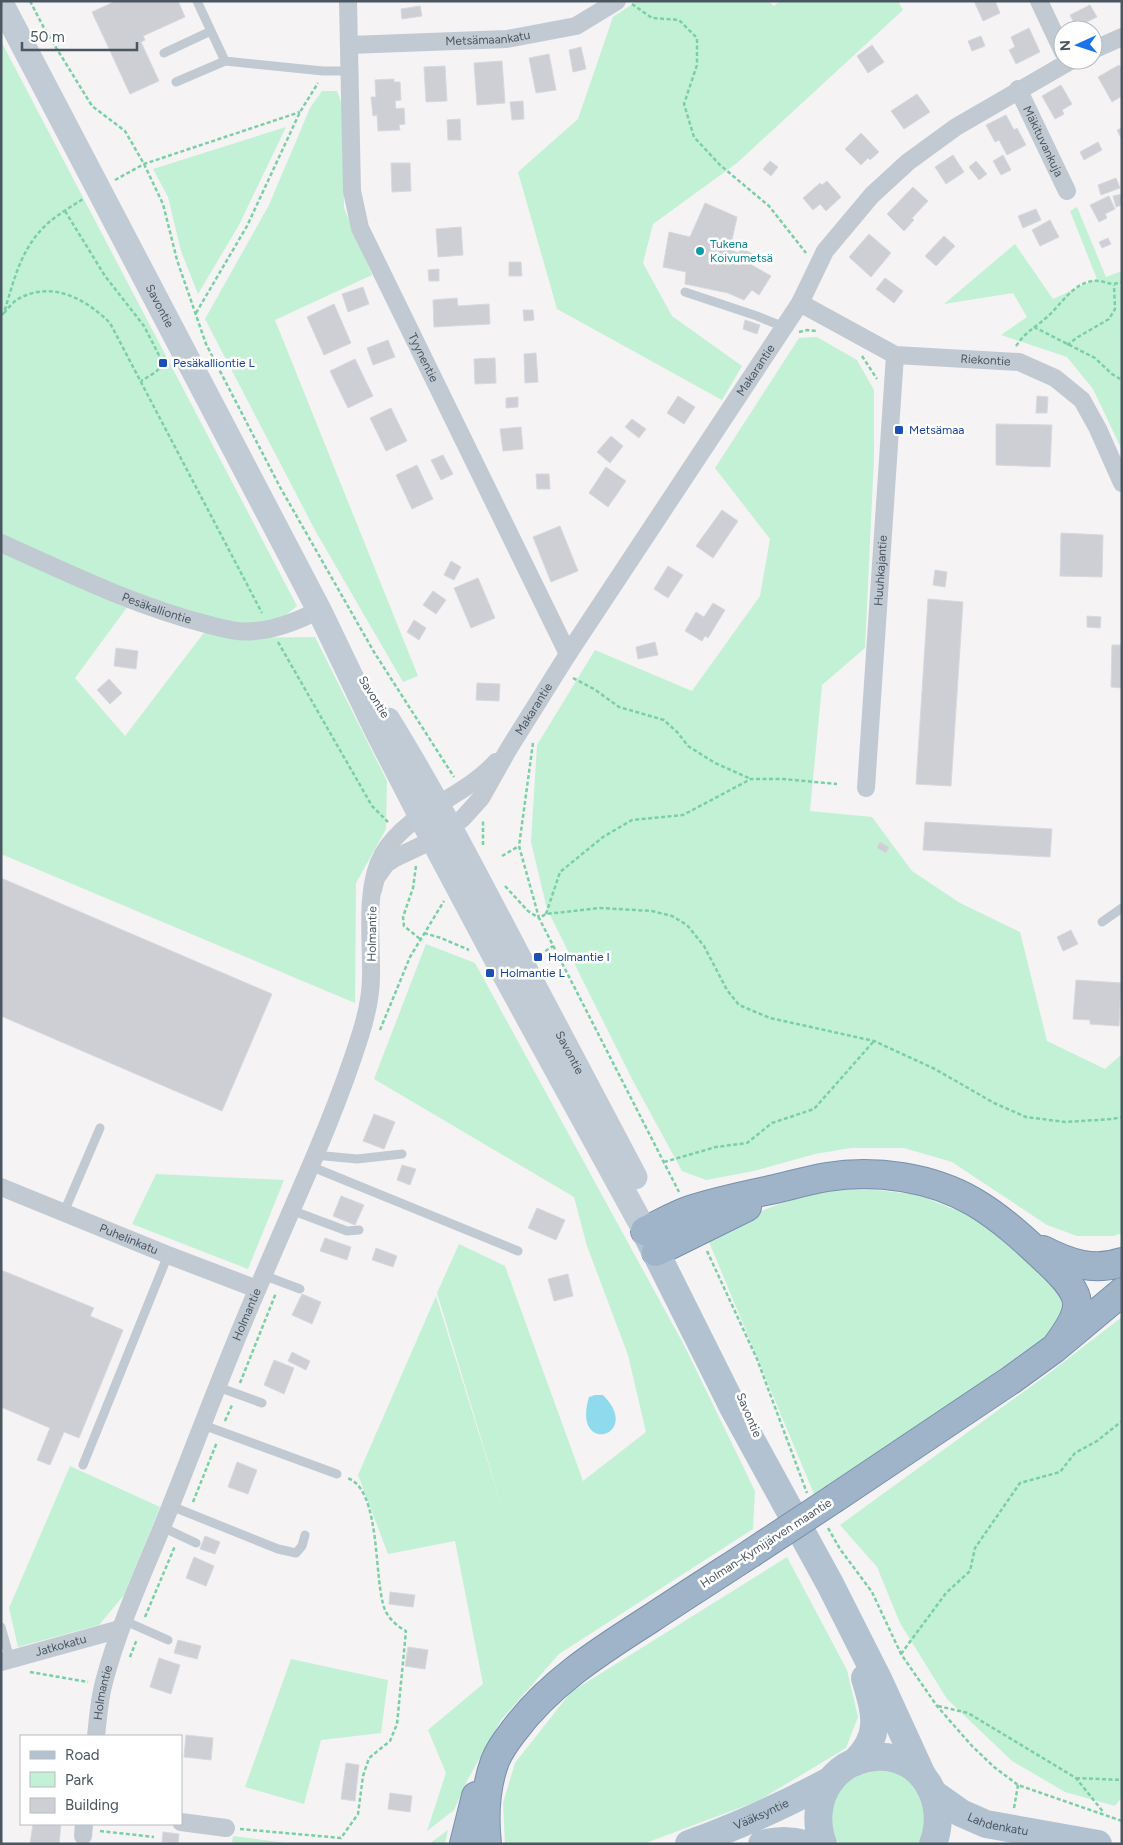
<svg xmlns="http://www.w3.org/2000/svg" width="1123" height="1845" font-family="Figtree,sans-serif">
<rect width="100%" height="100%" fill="#f5f3f3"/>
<path fill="#c3f1d5" d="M637 1H768L774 6 780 1H898L903 10 737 163 653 224 643 263 672 316 742 366 722 400 557 309 518 172 578 119 613 17Z
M1 41 297 606C290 611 283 619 275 620 231 631 185 612 145 598 96 580 49 558 1 537Z
M322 91H337L343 107 344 208 372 275 275 320 418 676 403 682 316 532 205 319 269 205 310 108Z
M286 127 239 225 198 294 181 251 168 197 153 169Z
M1077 207 1106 277 1122 271V450L1093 389 1067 357 1001 335 1027 317 1013 293 944 304 1015 244 1053 299 1097 279 1070 211Z
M817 337 857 360 874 390V457L865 648 822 685 810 811 872 817 912 871 960 903 1020 932 1047 1041 1105 1069 1122 1054V1233L1113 1236H1077L1047 1225 952 1162 904 1148H851L815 1154 754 1171 706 1180 682 1171 632 1079 547 909 531 842 537 745 595 650 692 691 760 596 770 539 715 468 799 338Z
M1 549 128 606 75 678 125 736 206 630 237 638 315 637 387 781 386 829 356 883 355 1003 1 854Z
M426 944 475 963 684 1345 755 1491 753 1529 559 1654 501 1720 468 1779 454 1810 427 1831 446 1773 428 1730 483 1684 455 1541 388 1554 358 1475 436 1296 504 1514 437 1293 459 1244 505 1266 583 1481 646 1432 628 1355 587 1246 574 1197 374 1079Z
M156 1174 284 1180 248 1269 132 1224Z
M861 1188 918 1195 973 1217 1054 1282 1068 1302 1054 1330 965 1394 814 1494 709 1242C718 1224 801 1195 822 1191 835 1189 848 1189 861 1188Z
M1122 1317V1797L1115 1806 1065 1792 1012 1761 947 1699 900 1623 877 1567 840 1525 1048 1374Z
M70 1466 160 1507 124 1595 99 1625 18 1647 9 1608Z
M787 1557 847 1670 858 1717 846 1748 758 1801 643 1844H505L503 1803 515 1763 571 1692Z
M291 1659 388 1680 381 1733 321 1740 304 1804 245 1787Z
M875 1764 907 1774 926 1801 924 1833 918 1844H839L834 1837 829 1806 834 1790Z
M448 1830 445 1844H429Z
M233 1836 294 1844H232Z"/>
<path fill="#90daee" d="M595 1395H603C644 1436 571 1457 589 1397Z"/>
<path fill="#cdcfd5" stroke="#d7d9de" d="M116 1H178L185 17 143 36 145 40 141 42 159 81 130 94 92 12Z
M974 1H995L1000 13 983 21Z
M1090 5 1097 17 1076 27 1070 15Z
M420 6 422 16 402 19 401 9Z
M1029 28 1040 52 1016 64 1009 50 1015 47 1011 37Z
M981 36 985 46 972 51 968 41Z
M872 45 884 62 868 73 857 56Z
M581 47 586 69 573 72 569 50Z
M549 54 556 90 536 93 529 58Z
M502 61 505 103 477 105 474 63Z
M1119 65 1122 69V96L1112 102 1098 77Z
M445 66 447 101 426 102 424 67Z
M394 79V82H400L401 100 395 101 396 109 404 108 405 124 399 125 400 130 378 131 377 115 373 116 371 97H376L375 80Z
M1061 85 1072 104 1062 110 1064 114 1055 119 1042 96Z
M917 94 930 112 904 129 891 111Z
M523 101 524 119 512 120 510 102Z
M1006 115 1014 130 1017 128 1026 145 1007 155 999 140 995 142 986 125Z
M460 119 461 140H448L447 120Z
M1122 128V140L1117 130Z
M861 133 879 152 870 160 868 158 861 165 845 149Z
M1098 142 1102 150 1084 160 1080 152Z
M953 155 964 172 946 184 935 167Z
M1003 155 1011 170 1001 175 993 161Z
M770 161 778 167 771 176 763 169Z
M976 161 987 174 979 180 969 167Z
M391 163H410L411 191 392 192Z
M1116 178 1120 188 1101 195 1098 185Z
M827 181 841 197 826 211 820 204 813 210 803 198 820 183 822 185Z
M913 187 928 201 912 218 914 220 904 231 887 214Z
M1122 194V205L1116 207 1113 196Z
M1109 196 1115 209 1105 214 1107 218 1099 222 1090 205Z
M705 203 737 217 730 249 738 253 742 248 754 255 750 264 771 276 759 295 752 290 744 300 728 293 685 284 686 272 663 267 669 232 690 237Z
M1036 209 1041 220 1023 228 1018 216Z
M1050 220 1059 237 1040 246 1032 230Z
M461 227 463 255 438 257 436 229Z
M869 234 891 253 871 277 849 257Z
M944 236 955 246 936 266 925 256Z
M1108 238 1111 244 1102 248 1099 242Z
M509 262H521L522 276H509Z
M439 269V281H429L428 270Z
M885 278 903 291 894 303 876 289Z
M363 287 369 304 348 312 342 294Z
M457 298 458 306 489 304 490 324 434 327 433 300Z
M334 304 351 343 324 355 307 317Z
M523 310H533L534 320 524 321Z
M745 320 760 325 757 334 743 329Z
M388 340 395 357 373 365 367 348Z
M536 353 538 382 525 383 524 354Z
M495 358 496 383 475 384 474 359Z
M355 359 373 396 348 408 330 371Z
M678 396 695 407 684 424 667 413Z
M1037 396 1048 397 1047 413H1036Z
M518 397V407L506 408V398Z
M391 408 407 441 386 451 370 418Z
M632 419 646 429 639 438 625 427Z
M996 424 1052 425 1050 467 996 465Z
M521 427 523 449 503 451 500 429Z
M611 436 623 446 610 463 597 452Z
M443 455 453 474 441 480 431 460Z
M417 465 433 499 412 509 396 475Z
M606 467 626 481 608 507 589 493Z
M536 474H549L550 489H537Z
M722 510 738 521 713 558 696 546Z
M560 526 578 571 551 582 533 537Z
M1061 533 1103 535 1102 577 1060 576Z
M451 561 461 567 454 580 444 575Z
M668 566 683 575 668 598 654 589Z
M935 570 947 572 945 587 933 585Z
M478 578 495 618 471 628 454 588Z
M433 591 446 600 436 614 423 605Z
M928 599 963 602 951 786 916 784Z
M713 603 725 610 708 638 705 636 702 641 685 631 696 612 704 617Z
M1087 616 1101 617 1100 628 1087 627Z
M414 620 426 628 419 640 407 632Z
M655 642 658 655 638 659 636 647Z
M1112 645H1122V688L1111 687Z
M116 648 138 651 136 669 114 666Z
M109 679 122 693 110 704 97 690Z
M477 683 500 684 499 701 476 700Z
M925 822 1052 829 1050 857 923 850Z
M880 842 889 847 886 853 877 848Z
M1 878 272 994 222 1111 1 1016Z
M1071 930 1078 944 1063 951 1057 937Z
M1076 980 1121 983 1119 1026 1090 1024V1020L1073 1019Z
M374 1114 395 1122 384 1149 363 1141Z
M402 1165 416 1169 410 1185 397 1180Z
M341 1196 364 1205 355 1225 333 1216Z
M537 1208 565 1220 556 1240 528 1228Z
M325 1238 351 1247 347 1260 320 1251Z
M376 1248 397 1256 393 1267 372 1260Z
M1 1270 94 1308 90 1316 123 1330 79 1438 64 1432 50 1465 37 1460 50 1428 1 1407Z
M568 1274 573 1296 554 1301 548 1279Z
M302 1294 321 1302 312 1324 292 1315Z
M292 1352 310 1361 306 1370 288 1361Z
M274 1360 294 1368 284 1394 264 1385Z
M237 1462 257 1470 248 1494 228 1487Z
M205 1536 220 1542 215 1554 200 1549Z
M194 1557 214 1566 206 1586 186 1578Z
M390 1592 415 1595 413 1607 389 1604Z
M178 1640 201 1646 197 1659 174 1653Z
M408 1647 428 1650 425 1669 405 1666Z
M159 1658 180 1665 171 1694 150 1687Z
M186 1735 213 1738 211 1760 184 1757Z
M346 1763 359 1765 355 1801 341 1799Z
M390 1793 412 1796 410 1812 388 1809Z
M33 1824H61L59 1844H30Z
M163 1832 179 1834 178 1844 162 1842Z"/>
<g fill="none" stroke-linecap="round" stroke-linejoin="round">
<g stroke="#7690ad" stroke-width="30">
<path id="trunk" d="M645 1231C660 1224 675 1215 690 1210 717 1201 747 1195 775 1189 792 1185 809 1180 827 1177 875 1169 931 1177 974 1202 1001 1218 1025 1240 1048 1262 1085 1297 1086 1307 1055 1348
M1043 1250C1068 1263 1094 1272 1122 1262
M656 1252 747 1207
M835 1498 1011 1380 1055 1348 1122 1292
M464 1844 476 1796
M487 1844C484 1816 485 1788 495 1761 499 1751 506 1741 513 1732 549 1683 600 1651 650 1619 683 1597 716 1576 750 1554"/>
</g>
<path stroke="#7ad0a6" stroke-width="2.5" stroke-dasharray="4 2.5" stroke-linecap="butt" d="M30 1 44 28 92 106 125 131 144 164 163 204 177 260 206 344 280 487 374 652 454 777
M632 4 652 18 679 20 697 38V65L684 104 694 137 720 165 769 206 806 253
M115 180 144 164 300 112
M65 211 105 276 144 326 163 363 156 372 141 381
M4 313C8 308 13 302 18 299 52 280 86 299 110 323L262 613
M196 313 247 226 300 112 318 83
M1 315 4 313C13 283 20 252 42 229 53 217 69 208 83 199
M1034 327 1095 358 1112 374 1122 380
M799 332 807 330 816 331
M1067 345 1078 337 1109 319 1115 309 1114 285
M1016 346C1027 330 1034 329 1047 317 1061 305 1071 285 1092 281 1103 279 1109 287 1122 282
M862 356 877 379
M278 642 372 806 388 822
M573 678 594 689 619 707 664 720 678 733 688 746 715 763 751 779
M533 743 519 846 539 918 546 914 600 908 652 911 672 916 687 925 704 946 727 990 739 1005 770 1018 874 1041 935 1069 994 1103 1026 1117 1065 1122 1112 1119 1122 1117
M483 845V821
M502 856 519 846
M416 866 413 888 403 917 404 926 420 939
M505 886 528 911 539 918 679 1192
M546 914 560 872 603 837 632 820 683 815 751 779H783L837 784
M424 933 441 938 469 950
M540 955 553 946
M380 1030 410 957 444 901
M664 1162 716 1147 747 1143 772 1123 814 1109 874 1041
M707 1251 757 1359 807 1493
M240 1383 276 1293
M225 1421 232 1405
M193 1502 217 1442
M828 1528 840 1549 872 1592 901 1654 937 1706 972 1746 994 1767 1018 1785 1122 1821
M145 1617 175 1546
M901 1654 946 1593 970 1571 975 1548 1020 1483 1060 1472 1075 1453 1097 1441 1122 1421
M130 1657 137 1639
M30 1672 88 1682
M938 1706 968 1713 1076 1778 1104 1813
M1076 1778 1122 1780
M1014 1808 1018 1785
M240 1829 341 1838 358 1814 363 1776 369 1758 390 1741 397 1724 406 1631C398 1627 389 1619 385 1610 373 1580 382 1489 347 1478
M100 1831 154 1837"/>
<path stroke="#c1cad2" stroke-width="9" d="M197 1 225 61 323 71H351
M164 53 211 31
M176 82 225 61
M685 292 757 316 784 327
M1102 922 1122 908
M315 1155 357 1159 402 1154
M310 1166 518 1251
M291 1210 347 1231 359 1230
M64 1212 100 1128
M263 1275 300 1289
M218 1387 262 1403
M203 1425 337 1474
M83 1465 168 1255
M171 1506 278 1549 296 1553 302 1546 305 1535
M162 1527 196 1543
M123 1620 168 1640
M1 1627 10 1659"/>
<g stroke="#c1cad2" stroke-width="18">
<path id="s1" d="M348 1 352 191 360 228 568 654"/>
<path d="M1039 1 1063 52"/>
<path id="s2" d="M350 45 507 39 576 26 617 1"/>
<path d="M1093 50 1122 37"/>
<path id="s3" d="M1018 89 1067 191"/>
<path id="s4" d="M800 303 895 355 1019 362 1055 378 1082 400 1098 429 1122 483"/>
<path id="s5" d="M1 543C68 573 135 606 206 624 221 628 238 633 255 631 278 629 298 621 319 610"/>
<path id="s6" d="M866 788 895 355"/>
<path id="s7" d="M373 890 376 878 386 864 395 858 433 840 451 827 463 818 481 798 508 750 568 654 800 303 825 251 872 195 908 162 956 127 1072 60"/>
<path id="s8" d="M1 1187 168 1255 257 1289"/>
<path id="s9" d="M1 1662 120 1629"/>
<path id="s10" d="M96 1736C98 1719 99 1700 104 1682 120 1621 148 1563 171 1505 200 1432 227 1359 258 1288 293 1204 333 1122 360 1036 366 1017 371 997 371 977 372 940 364 888 383 854 408 811 464 798 496 762"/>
<path d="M181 1822 226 1828"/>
<path d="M83 1836 84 1824"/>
</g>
<g stroke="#c1cbd6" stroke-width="25">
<path id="s11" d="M1 3 319 610 377 731 433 840 502 970 645 1231"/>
<path id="s12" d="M388 720C435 796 475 874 516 952 556 1027 596 1102 635 1177"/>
</g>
<g stroke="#b3c2d1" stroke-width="28">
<path d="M645 1231 733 1407 830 1584 879 1681 922 1775"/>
<path d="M855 1762C883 1735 875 1712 865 1678"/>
<path id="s13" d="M934 1794 961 1813 986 1824 1098 1844"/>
<path id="s14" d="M689 1844C738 1826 785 1805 831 1780"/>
<path d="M762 1844C777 1840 791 1840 805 1844"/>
<path d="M823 1844C808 1804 830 1761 875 1757 923 1753 949 1803 933 1844"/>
</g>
<use href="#trunk" stroke="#9fb4c9" stroke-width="28"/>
<g stroke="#7690ad" stroke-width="30" stroke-linecap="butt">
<path id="trunk-bridge" d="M750 1554 835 1498"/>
</g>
<use href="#trunk-bridge" stroke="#9fb4c9" stroke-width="28"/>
</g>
<circle fill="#0f9aa8" stroke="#fff" stroke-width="2" cx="700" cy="251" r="5"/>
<g fill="#1a4fb4" stroke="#fff" stroke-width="2">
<rect x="158" y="358" width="10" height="10" rx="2.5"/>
<rect x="894" y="425" width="10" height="10" rx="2.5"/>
<rect x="533" y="952" width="10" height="10" rx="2.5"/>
<rect x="485" y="968" width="10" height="10" rx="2.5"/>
</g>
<g text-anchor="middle" stroke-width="5" stroke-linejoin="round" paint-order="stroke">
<g font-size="12" fill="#4a5661" stroke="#fff">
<text dy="4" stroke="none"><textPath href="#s2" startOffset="138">Metsämaankatu</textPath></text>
<text dy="4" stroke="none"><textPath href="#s3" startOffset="58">Mäkituvankuja</textPath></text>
<text dy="4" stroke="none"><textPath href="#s11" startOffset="342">Savontie</textPath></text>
<text dy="4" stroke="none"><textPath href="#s1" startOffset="372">Tyynentie</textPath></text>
<text dy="4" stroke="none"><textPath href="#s4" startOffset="199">Riekontie</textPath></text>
<text dy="4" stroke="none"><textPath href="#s7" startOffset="655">Makarantie</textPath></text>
<text dy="4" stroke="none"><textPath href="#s6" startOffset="218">Huuhkajantie</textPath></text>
<text dy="4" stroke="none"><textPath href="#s5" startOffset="169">Pesäkalliontie</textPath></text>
<text transform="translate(374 697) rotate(58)" y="4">Savontie</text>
<text dy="4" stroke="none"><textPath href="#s7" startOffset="250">Makarantie</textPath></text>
<text transform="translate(372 934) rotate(-89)" y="4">Holmantie</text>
<text dy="4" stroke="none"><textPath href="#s12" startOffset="379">Savontie</textPath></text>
<text dy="4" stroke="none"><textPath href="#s8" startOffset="138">Puhelinkatu</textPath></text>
<text dy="4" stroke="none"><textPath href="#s10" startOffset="449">Holmantie</textPath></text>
<text transform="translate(749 1415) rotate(67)" y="4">Savontie</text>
<text transform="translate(766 1543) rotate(-33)" y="4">Holman–Kymijärven maantie</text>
<text dy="4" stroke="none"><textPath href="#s9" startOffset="62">Jatkokatu</textPath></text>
<text dy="4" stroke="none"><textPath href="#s10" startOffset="44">Holmantie</textPath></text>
<text dy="4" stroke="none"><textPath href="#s14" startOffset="78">Vääksyntie</textPath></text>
<text dy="4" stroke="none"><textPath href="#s13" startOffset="72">Lahdenkatu</textPath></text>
</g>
<g font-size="12" fill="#0d838f" stroke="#fff" text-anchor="start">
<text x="710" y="248">Tukena<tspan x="710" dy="14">Koivumetsä</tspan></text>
</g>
<g font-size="12" fill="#164399" stroke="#fff" text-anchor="start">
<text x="173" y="367">Pesäkalliontie L</text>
<text x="909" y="434">Metsämaa</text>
<text x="548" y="961">Holmantie I</text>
<text x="500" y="977">Holmantie L</text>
</g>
</g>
<rect width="1123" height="1845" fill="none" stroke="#4a5661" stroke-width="5"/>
<rect x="20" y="1735" width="162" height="90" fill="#ffffff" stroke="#b7bbc0"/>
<rect x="30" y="1751" width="25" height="8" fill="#b3c2d1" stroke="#b7bbc0"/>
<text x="65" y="1760" font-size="15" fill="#4a5661">Road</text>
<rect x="30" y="1772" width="25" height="15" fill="#c3f1d5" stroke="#b7bbc0"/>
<text x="65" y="1785" font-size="15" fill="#4a5661">Park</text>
<rect x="30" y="1798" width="25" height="15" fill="#cdcfd5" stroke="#b7bbc0"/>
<text x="65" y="1810" font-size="15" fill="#4a5661">Building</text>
<g transform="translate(1078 45) rotate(267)"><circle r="24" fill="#ffffff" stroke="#b7bbc0"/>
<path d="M0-4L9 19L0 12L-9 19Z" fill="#1a73e8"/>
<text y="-8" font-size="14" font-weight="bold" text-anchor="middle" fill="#4a5661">N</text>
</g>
<path d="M22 42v8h115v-8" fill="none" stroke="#4a5661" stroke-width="2.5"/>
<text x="30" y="42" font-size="15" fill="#4a5661" stroke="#ffffff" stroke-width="4" paint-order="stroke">50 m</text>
</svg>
